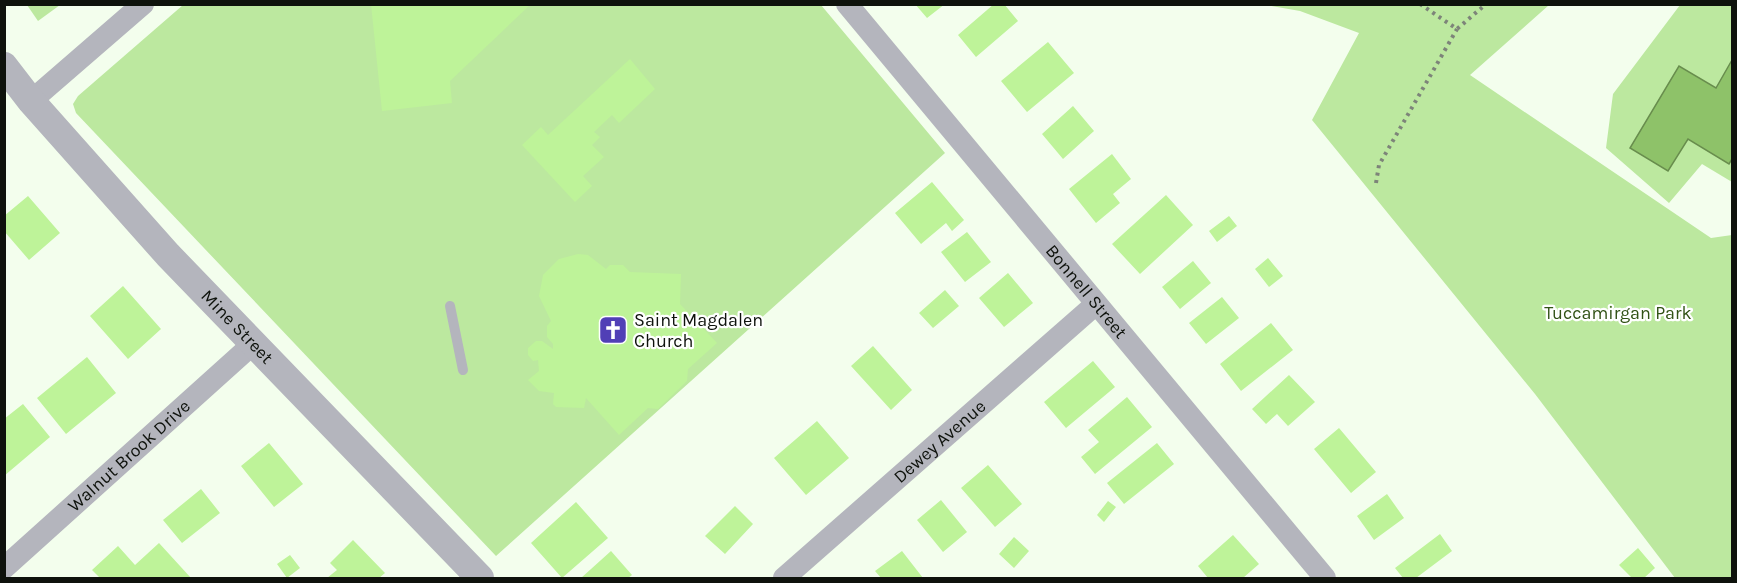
<svg xmlns="http://www.w3.org/2000/svg" width="1737" height="583" font-family="Karla,sans-serif">
<rect width="100%" height="100%" fill="#f3feed"/>
<path fill="#bce89f" d="M27 5H60L38 21Z
M183 5H821L945 153 496 556 76 113 73 104 78 96Z
M1266 5H1549L1470 75 1711 238 1732 235V578H1675L1535 394 1312 120 1359 33 1300 11Z
M1680 5H1732V182L1702 164 1669 203 1606 148 1613 94Z"/>
<path fill="#8ec269" stroke="#688d4d" stroke-width="1.5" d="M1732 60V159L1729 164 1688 139 1668 171 1630 148 1679 66 1716 88Z"/>
<path fill="#bef399" d="M371 4H531L450 81 452 103 382 111Z
M915 4H945L927 18Z
M994 4H1004L1018 21 976 57 958 35Z
M1048 42 1074 73 1027 112 1001 81Z
M630 59 655 89 619 123 612 115 594 132 600 137 592 145 604 157 583 176 592 186 575 202 522 145 541 127 548 135Z
M1073 106 1094 131 1063 159 1042 134Z
M1112 154 1131 179 1113 194 1120 203 1096 223 1069 189Z
M932 182 964 220 952 231 946 223 921 244 895 213Z
M1166 195 1193 225 1140 274 1112 244Z
M28 196 60 233 29 260 4 231V216Z
M1229 216 1237 226 1217 242 1209 231Z
M967 232 991 262 965 282 941 252Z
M578 254 588 255 606 269 610 265H623L630 272 681 274 680 304 717 343 688 369 687 381 658 409 648 408 619 435 586 398 584 408 556 407 553 404 554 393 539 391 528 380 539 371 538 360 533 361 528 355V348L536 341H542L553 349V344L547 337V326L551 321 539 296 543 275 559 259Z
M1268 258 1283 276 1269 287 1255 269Z
M1193 261 1211 283 1180 309 1162 287Z
M1008 273 1033 303 1004 327 979 298Z
M123 286 161 329 128 359 90 316Z
M945 290 959 306 933 328 919 313Z
M1222 297 1239 318 1206 344 1189 323Z
M1271 323 1293 350 1241 391 1220 364Z
M873 346 912 390 891 410 851 366Z
M87 357 116 393 66 434 37 398Z
M1093 361 1115 387 1066 428 1044 402Z
M1289 375 1315 402 1288 426 1277 414 1266 424 1252 409Z
M1127 397 1152 427 1095 474 1081 457 1099 442 1088 430Z
M23 404 50 437 4 476V419Z
M817 421 849 458 806 495 774 458Z
M1339 428 1376 472 1351 493 1314 449Z
M269 443 303 484 274 507 241 466Z
M1157 443 1174 464 1124 504 1107 483Z
M988 465 1022 504 995 527 961 488Z
M201 489 220 513 182 543 163 520Z
M1387 494 1404 518 1374 540 1357 516Z
M941 500 967 532 943 552 917 520Z
M1108 501 1116 507 1104 522 1097 515Z
M576 502 608 538 562 578 531 543Z
M735 506 753 524 725 554 705 536Z
M1440 534 1452 551 1416 578H1403L1395 568Z
M1233 535 1259 564 1243 578H1208L1198 566Z
M1014 537 1029 551 1014 568 999 554Z
M353 540 385 573 379 578H327L337 570 330 563Z
M159 543 191 578H100L92 570 118 546 135 565Z
M1638 548 1655 568 1644 578H1632L1619 565Z
M611 551 632 575 628 578H581Z
M902 551 923 578H881L875 571Z
M290 555 300 568 287 578 277 564Z"/>
<g fill="none" stroke-linecap="round" stroke-linejoin="round">
<path stroke="#7d8479" stroke-width="4" stroke-dasharray="3 4.5" stroke-linecap="butt" d="M1420 4 1457 29 1486 4
M1376 183 1379 165 1457 29"/>
<path stroke="#b4b5bd" stroke-width="10" d="M450 306 463 370"/>
<g stroke="#b4b5bd" stroke-width="22">
<path id="s1" d="M847 4 1325 578"/>
<path d="M31 101 143 4"/>
<path id="s2" d="M4 568 253 344"/>
<path id="s3" d="M784 578 1096 304"/>
</g>
<path stroke="#b4b5bd" stroke-width="28" id="s4" d="M4 66 31 101 168 255 480 578"/>
</g>
<defs>
<g id="church-square" transform="scale(1.5)"><rect x="-9" y="-9" width="18" height="18" rx="4" fill="#513fb6" stroke="#fff"/><path d="M-1.2-6h2.4v3.5h3.3v2.4h-3.3V6h-2.4V-.1h-3.3v-2.4h3.3Z" fill="#fff"/></g>
</defs>
<g fill-rule="evenodd">
<use href="#church-square" x="613" y="330"/>
</g>
<g text-anchor="middle" stroke-width="4.5" stroke-linejoin="round" paint-order="stroke">
<g font-size="18" fill="#0e120c" stroke="#fff">
<text dy="6" stroke="none"><textPath href="#s1" startOffset="374">Bonnell Street</textPath></text>
<text dy="6" stroke="none"><textPath href="#s4" startOffset="350">Mine Street</textPath></text>
<text dy="6" stroke="none"><textPath href="#s3" startOffset="207">Dewey Avenue</textPath></text>
<text dy="6" stroke="none"><textPath href="#s2" startOffset="168">Walnut Brook Drive</textPath></text>
</g>
<g font-size="18" fill="#315215" stroke="#fff">
<text x="1618" y="319">Tuccamirgan Park</text>
</g>
<g font-size="18" fill="#0e120c" stroke="#fff" text-anchor="start">
<text x="634" y="326">Saint Magdalen<tspan x="634" dy="21">Church</tspan></text>
</g>
</g>
<rect width="1737" height="583" fill="none" stroke="#0e120c" stroke-width="12"/>
</svg>
